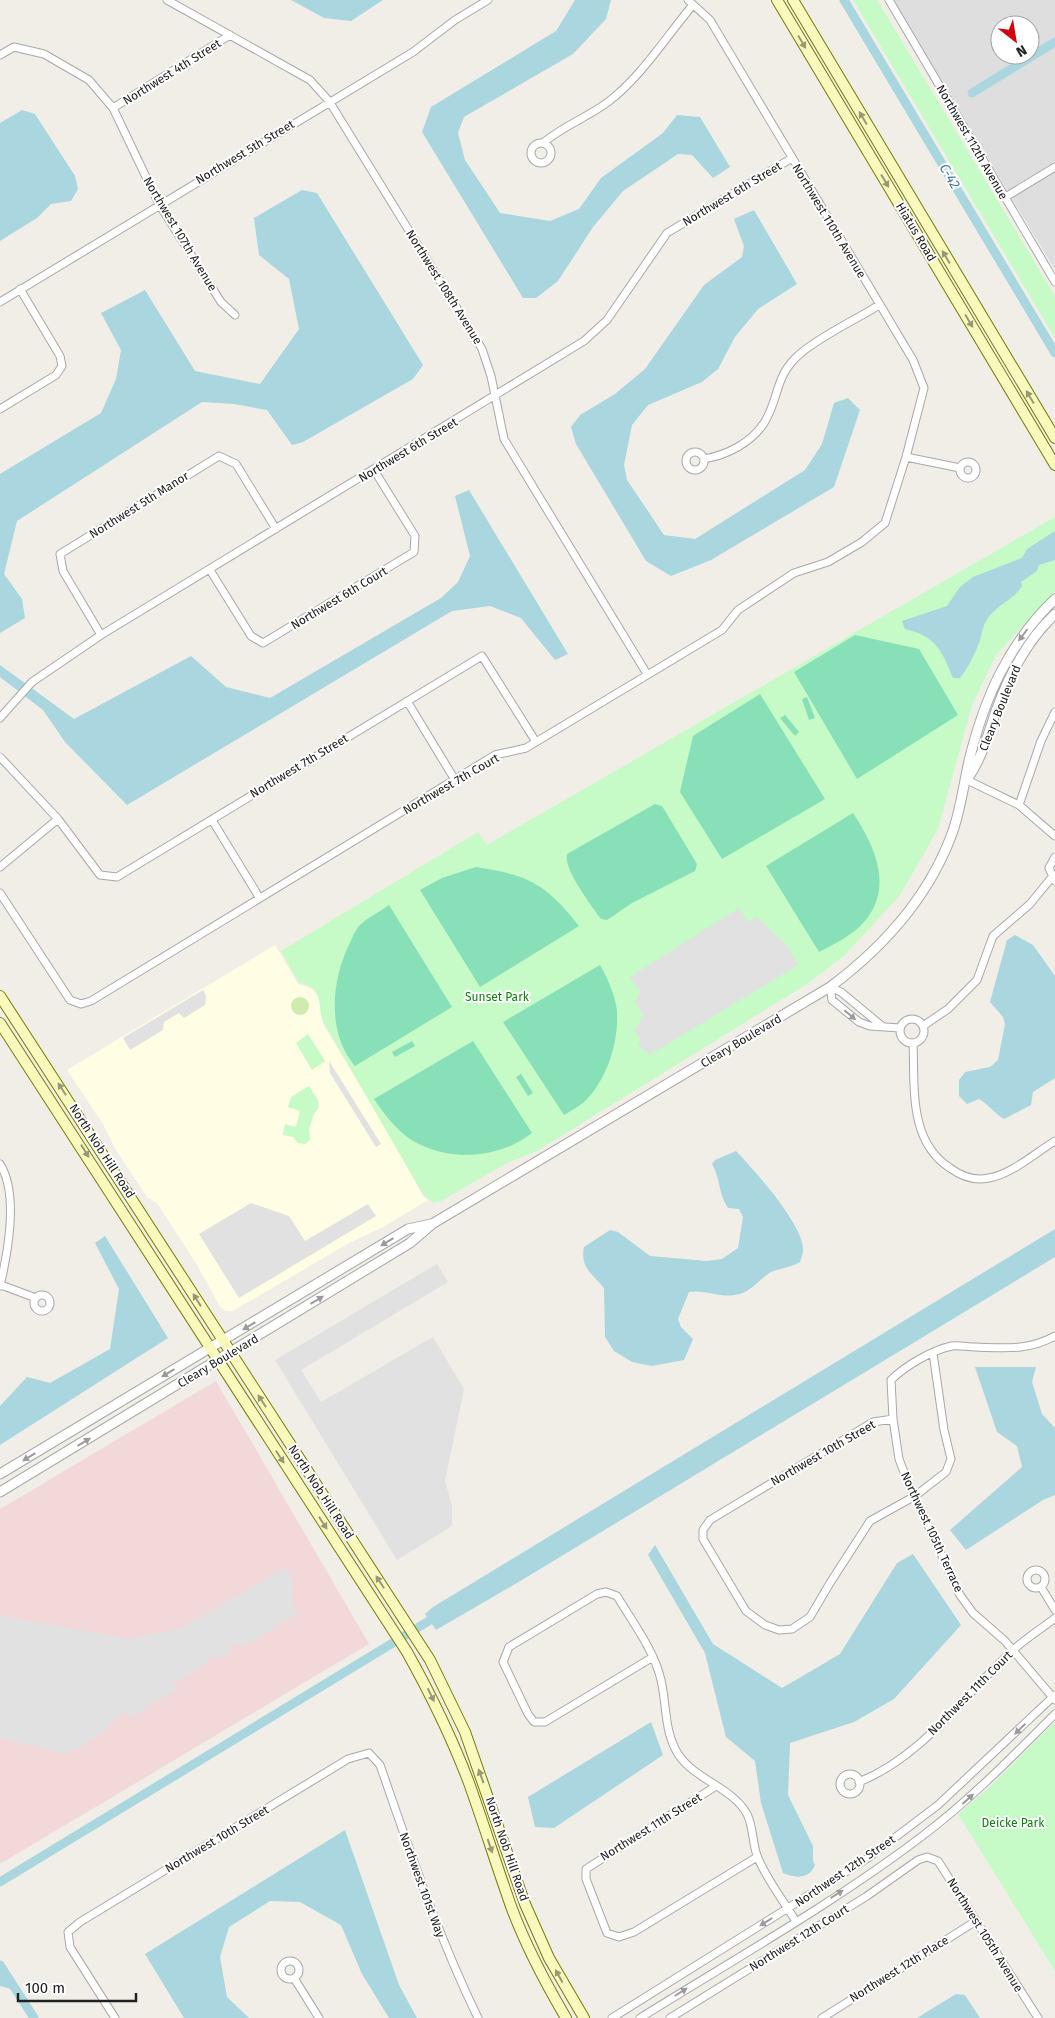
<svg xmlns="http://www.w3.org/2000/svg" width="1055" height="2018" font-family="'Fira Sans',sans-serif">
<rect width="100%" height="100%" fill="#f1eee8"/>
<path fill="#dfdede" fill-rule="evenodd" d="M893 0H1055V270ZM1000 25H1030V55H1000Z"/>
<path fill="#f2d8d9" d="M216 1381 369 1644 0 1864V1509Z"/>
<path fill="#fffde3" d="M275 945 298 984 312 989 319 997 323 1024 382 1121 423 1196 428 1200 383 1227 349 1243 233 1311H226L220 1307 197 1265 157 1203 147 1197 116 1150 103 1124 67 1070Z"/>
<path fill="#d0ebaf" d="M291 1006a9 9 0 1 1 18 0a9 9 0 1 1-18 0Z"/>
<path fill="#c6fac7" d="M853 0H877L1055 296V338Z
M1055 517V592L996 655 972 705 938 829 900 895 845 955 807 984 537 1151 505 1164 441 1201 434 1203 424 1196 324 1023C316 1006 326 987 299 983L281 951 478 832 487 845Z
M308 1034 325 1061 312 1070 296 1043Z
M309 1086 318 1100 319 1107 313 1116 309 1129 310 1140 305 1144 298 1143 293 1137 283 1135 285 1124 296 1127 300 1111 288 1107 291 1097Z
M1055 1722V1971L958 1814 991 1786Z"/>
<path fill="#87e0b7" d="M855 635 919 649 958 715 857 779 794 672Z
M760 694 825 799 722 859 680 792 693 736Z
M807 697 815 718 809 720 802 699Z
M785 715 799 732 795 736 780 718Z
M655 804 662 806 697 864 695 871 632 903 607 920 601 919C592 906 563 869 567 854Z
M853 813C875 846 894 888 864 922 853 935 834 944 819 952L766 866Z
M476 867C529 875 546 884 579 926L480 987 420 890 442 878Z
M389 905 452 1007 355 1066C327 1033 331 982 349 945 352 939 355 930 360 925 368 917 380 912 389 905Z
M600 965C608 979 615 995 617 1011 619 1041 607 1079 586 1100 580 1106 571 1111 564 1115L503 1022Z
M412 1041 415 1046 395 1057 392 1052Z
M473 1041 532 1133C499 1159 450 1162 413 1141 397 1131 384 1114 374 1099Z
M521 1074 533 1093 528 1096 516 1077Z"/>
<path fill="#e1e1e1" d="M739 908 748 922 757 917 787 946 798 965 649 1055 646 1050 643 1051 638 1044 641 1041 635 1031 643 1014 635 1002 640 992 630 977Z
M203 990 206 996 205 1005 184 1018 179 1013 164 1022 163 1030 130 1050 123 1038Z
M329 1061 381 1144 376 1147 330 1073Z
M251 1203 289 1216 305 1241 368 1204 376 1216 239 1298 199 1234Z
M437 1264 448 1282 301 1370 321 1402 433 1337 464 1389 445 1481 452 1506V1526L397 1560 275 1360Z
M286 1567 293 1581 291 1601 298 1613 245 1646 235 1643 231 1645 229 1655 224 1654 220 1660 216 1658 217 1654 211 1657 203 1666 174 1684 177 1689 131 1717 127 1712 113 1721 100 1735 72 1752 62 1753 0 1738V1616L129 1639 180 1629Z"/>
<path fill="#a9d6df" d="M291 0H383L351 21 324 18Z
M575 0H611L606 19 573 54 464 117 458 133 465 160 500 213 550 221 579 209 601 178 663 133 677 115 700 117 730 167 713 178 692 155 678 154 623 191 593 227 558 281 536 298H523L422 132 431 107 556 31Z
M22 110 35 114 75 176 78 189 71 201 51 204 37 218 0 241V123Z
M302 190 317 193 423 365 413 379 303 442 292 445 267 410 234 404 202 402 17 521 4 574 22 599 25 618 0 633V474L101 413 116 379 121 350 101 313 145 290 195 371 260 384 299 329 289 279 259 255 254 218Z
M754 210 797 284 758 309 735 337 718 369 702 382 648 405 632 425 624 465 627 480 664 535 695 539 805 470 822 444 834 403 848 398 860 410 834 487 711 560 671 576 646 561 576 444 571 427 580 415 615 394 645 369 704 285 742 257 744 246 734 219Z
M469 490 568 654 555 660 521 618 490 606 452 611 127 805 65 742 43 710 0 677V665L74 719 191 656 226 687 270 698 441 598 458 582 470 556 455 496Z
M1055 531V560L1039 565 1037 571 1021 582 1022 586C1013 600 997 605 988 618 983 625 982 632 980 640 975 654 969 666 960 678H953C942 651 936 636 905 629L902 621 947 606 960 587 973 577 1022 558 1027 549Z
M1015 935 1033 945 1055 976V1078L1033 1092 1031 1105 1004 1119C994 1113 989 1105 979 1099L967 1104 959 1096V1080L965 1072 990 1067 998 1060 1005 1024 1003 1017 990 1002 1007 940Z
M736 1151C753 1169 805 1226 803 1251 803 1254 801 1258 800 1262 790 1268 780 1268 771 1272 759 1279 751 1293 735 1295 720 1298 705 1289 689 1292L678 1319 681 1327 693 1339 684 1360 652 1366 632 1362 614 1351 605 1337 604 1288C592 1274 580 1267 584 1247L610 1230 618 1232 650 1256 707 1261 722 1259 738 1248 743 1217 739 1209 728 1208C718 1193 721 1180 712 1164L715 1160Z
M1055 1229V1257L522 1580 436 1630 425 1614 433 1607Z
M105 1236 168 1338 0 1445V1406L27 1377 50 1383 110 1349 119 1289 95 1243Z
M975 1367H1036L1032 1382 1042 1414 1055 1428V1495L1043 1500 966 1550 950 1530 1022 1467 1017 1446 997 1432Z
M655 1545 713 1644 782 1688 840 1654 897 1563 913 1554 961 1625 894 1699 854 1722 790 1743 788 1795 813 1846V1861L815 1865C809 1880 795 1878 783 1873L761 1803 755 1761 726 1737 705 1653 648 1555Z
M651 1722 663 1755 554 1828 535 1827 528 1797Z
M345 1830 399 1985 417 2018H389L362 1974 341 1925 300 1902 270 1901 229 1927 220 1957 227 1997 249 2018H184L145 1954Z
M0 1965 18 1991 0 1986Z
M956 1994 965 1995 980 2018H917Z"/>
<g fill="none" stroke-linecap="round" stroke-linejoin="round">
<path stroke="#a9d6df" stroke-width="9" d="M844 0 1055 353
M972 93 1055 42
M0 1882 437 1616
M0 1965 34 2018"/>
<g stroke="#a8a8a8" stroke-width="9">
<path id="minor" d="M167 0 310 80 329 101 482 349 491 376 504 439 647 674
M889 0 1055 282
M0 55 14 47 44 54 89 80 113 108 159 204 221 302 235 315
M113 108 230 35
M543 143C563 126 588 117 608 102 641 77 666 37 692 6
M531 153a10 10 0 1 1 20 0a10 10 0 1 1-20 0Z
M1004 198 1055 167
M0 302 413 52 455 20 488 0
M0 409 56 375 62 366 60 356 20 289
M686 461a9 9 0 1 1 18 0a9 9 0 1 1-18 0Z
M906 457 960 468
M704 459C727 455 751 443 764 423 780 398 774 375 801 353 824 334 854 321 879 305
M960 470a8 8 0 1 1 16 0a8 8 0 1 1-16 0Z
M210 570 251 636 263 643 414 552 415 536 374 470
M101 635 63 571 60 554 219 456 236 464 276 529
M407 701 455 780
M0 718 32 682 101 635 584 341 607 320 667 233 792 158
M0 757 58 819 100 875 117 877 482 656 536 742
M967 780 1019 805 1055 836
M1019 805 1041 741 1055 712
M212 820 259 897
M1055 857 1049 868 1055 881
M0 867 58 819
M0 893 70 1000 81 1004 91 1001 495 755 526 748 722 630 738 610 794 573 828 562 862 542 885 523 906 457 924 388 913 360 710 20 688 0
M830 987 832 1000 859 1022 870 1026 900 1028
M830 987 841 992 882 1026
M900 1031a12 12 0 1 1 24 0a12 12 0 1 1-24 0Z
M923 1026 948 1009 977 980 993 936 1030 904 1052 877
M913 1043C915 1086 908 1141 950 1168 961 1176 975 1181 989 1178 1012 1174 1035 1153 1055 1141
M0 1164C19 1194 8 1252 0 1286
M1 1285 36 1298
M34 1303a8 8 0 1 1 16 0a8 8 0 1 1-16 0Z
M933 1353 944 1430 951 1459 946 1472 915 1496 870 1521 830 1583 810 1617 792 1629 779 1630 765 1625 746 1611 703 1539V1530L710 1520 873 1422 893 1419 891 1380C905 1366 932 1350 952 1346 959 1345 968 1347 975 1347 1006 1348 1027 1351 1055 1336
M893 1419 899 1459 905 1475 960 1595 973 1613 1005 1641 1055 1700
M1027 1579a9 9 0 1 1 18 0a9 9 0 1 1-18 0Z
M1041 1587 1055 1610
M653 1657 545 1722H534L528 1714 503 1662 509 1647 597 1594 606 1592 617 1596C633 1623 654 1650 661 1680 667 1706 664 1731 678 1754 695 1780 732 1787 747 1814 754 1828 752 1845 758 1858 767 1880 783 1900 795 1920
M840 1784a10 10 0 1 1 20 0a10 10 0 1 1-20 0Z
M859 1782C923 1756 963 1696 1012 1651 1025 1639 1041 1629 1055 1618
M716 1786 586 1869V1879L607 1933 619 1937 634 1932 757 1857
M281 1970a9 9 0 1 1 18 0a9 9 0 1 1-18 0Z
M294 1978 319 2018
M115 2018 70 1947 68 1932 80 1922 348 1759 369 1753 380 1765C410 1851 438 1936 478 2018
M612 2018 868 1858 938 1805 1055 1695
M640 2018C733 1960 834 1903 921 1837 969 1801 1012 1757 1055 1714
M670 2018 867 1896 918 1860 927 1857 938 1861 1038 2018
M822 2018 976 1921"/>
</g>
<g stroke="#a8a8a8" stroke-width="11">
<path id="tertiary" d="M968 778C982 758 988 734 996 711 1009 675 1027 640 1055 614
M0 1474 408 1229 431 1224
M0 1492 410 1243 432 1224 830 987C885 946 931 895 954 828 961 806 964 783 969 761 984 699 1008 644 1055 599"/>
</g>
<g stroke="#777c05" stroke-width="12">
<path id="secondary" d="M777 0 1055 465
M793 0 1055 438
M0 996 430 1660 465 1732 525 1904 549 1958 584 2018
M0 1023 407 1652C431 1695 452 1738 469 1783 484 1825 497 1867 512 1909 526 1946 546 1984 566 2018"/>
</g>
<use href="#minor" stroke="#fff" stroke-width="7"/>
<use href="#tertiary" stroke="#fff" stroke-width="9"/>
<use href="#secondary" stroke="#faf9bd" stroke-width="10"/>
</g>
<defs><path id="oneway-solid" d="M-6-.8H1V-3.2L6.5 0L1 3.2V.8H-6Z" transform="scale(1.25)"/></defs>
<g fill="#989877">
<use href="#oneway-solid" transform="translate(802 42) rotate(59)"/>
<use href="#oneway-solid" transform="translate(863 118) rotate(-121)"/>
<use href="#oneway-solid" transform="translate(885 181) rotate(59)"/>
<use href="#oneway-solid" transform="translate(946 257) rotate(-121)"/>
<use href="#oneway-solid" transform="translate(969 321) rotate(59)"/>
<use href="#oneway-solid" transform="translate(1030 397) rotate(-121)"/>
<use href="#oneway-solid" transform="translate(62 1089) rotate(-123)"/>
<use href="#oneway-solid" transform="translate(85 1151) rotate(58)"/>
<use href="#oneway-solid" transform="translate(197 1300) rotate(-122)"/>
<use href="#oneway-solid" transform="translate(262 1401) rotate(-123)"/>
<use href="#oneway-solid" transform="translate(280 1457) rotate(57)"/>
<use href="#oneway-solid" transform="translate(323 1523) rotate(57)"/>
<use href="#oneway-solid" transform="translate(380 1582) rotate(-123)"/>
<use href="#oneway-solid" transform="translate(431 1695) rotate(64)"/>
<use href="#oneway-solid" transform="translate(481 1776) rotate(-110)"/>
<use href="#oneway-solid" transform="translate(490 1846) rotate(71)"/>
<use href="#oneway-solid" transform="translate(559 1976) rotate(-119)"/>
</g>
<g fill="#9b9b9b">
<use href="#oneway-solid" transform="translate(1023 635) rotate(127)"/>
<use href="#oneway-solid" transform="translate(850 1015) rotate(40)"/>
<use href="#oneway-solid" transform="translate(387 1242) rotate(149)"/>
<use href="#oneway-solid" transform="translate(317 1300) rotate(-31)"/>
<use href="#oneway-solid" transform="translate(249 1326) rotate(149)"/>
<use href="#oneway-solid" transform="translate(168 1373) rotate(149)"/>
<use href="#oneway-solid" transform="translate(84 1442) rotate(-31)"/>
<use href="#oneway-solid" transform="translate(29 1457) rotate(149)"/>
<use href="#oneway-solid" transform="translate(1020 1729) rotate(136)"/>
<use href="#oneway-solid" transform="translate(968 1799) rotate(-42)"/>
<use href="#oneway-solid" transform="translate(837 1894) rotate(-32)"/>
<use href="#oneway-solid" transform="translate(766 1922) rotate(148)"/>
<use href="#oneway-solid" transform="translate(681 1992) rotate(-32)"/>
</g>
<g text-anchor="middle" stroke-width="4" stroke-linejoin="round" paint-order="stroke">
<g font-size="12" fill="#212121" stroke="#fff">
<text transform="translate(172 72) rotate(-32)" y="4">Northwest 4th Street</text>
<text transform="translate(972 142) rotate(60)" y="4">Northwest 112th Avenue</text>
<text transform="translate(245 152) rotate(-31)" y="4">Northwest 5th Street</text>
<text transform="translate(732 194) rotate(-31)" y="4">Northwest 6th Street</text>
<text transform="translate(829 221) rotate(59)" y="4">Northwest 110th Avenue</text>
<text transform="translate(916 232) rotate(59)" y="4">Hiatus Road</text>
<text transform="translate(180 234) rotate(59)" y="4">Northwest 107th Avenue</text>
<text transform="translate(444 287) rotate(58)" y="4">Northwest 108th Avenue</text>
<text transform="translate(408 450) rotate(-31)" y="4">Northwest 6th Street</text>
<text transform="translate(139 505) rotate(-32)" y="4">Northwest 5th Manor</text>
<text transform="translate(339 598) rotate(-31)" y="4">Northwest 6th Court</text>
<text transform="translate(1000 708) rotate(-68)" y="4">Cleary Boulevard</text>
<text transform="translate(299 766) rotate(-31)" y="4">Northwest 7th Street</text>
<text transform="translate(451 784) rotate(-30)" y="4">Northwest 7th Court</text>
<text transform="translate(741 1041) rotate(-31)" y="4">Cleary Boulevard</text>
<text transform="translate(102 1151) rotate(57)" y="4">North Nob Hill Road</text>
<text transform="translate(218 1361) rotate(-31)" y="4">Cleary Boulevard</text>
<text transform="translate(823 1453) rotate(-30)" y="4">Northwest 10th Street</text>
<text transform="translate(321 1492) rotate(57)" y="4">North Nob Hill Road</text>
<text transform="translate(932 1532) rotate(65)" y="4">Northwest 105th Terrace</text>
<text transform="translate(970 1693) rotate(-45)" y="4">Northwest 11th Court</text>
<text transform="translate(651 1827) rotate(-32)" y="4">Northwest 11th Street</text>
<text transform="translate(217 1839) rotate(-31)" y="4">Northwest 10th Street</text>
<text transform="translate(507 1849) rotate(71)" y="4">North Nob Hill Road</text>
<text transform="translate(845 1871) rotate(-34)" y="4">Northwest 12th Street</text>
<text transform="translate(422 1885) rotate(70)" y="4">Northwest 101st Way</text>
<text transform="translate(985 1935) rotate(58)" y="4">Northwest 105th Avenue</text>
<text transform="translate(799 1938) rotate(-32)" y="4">Northwest 12th Court</text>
<text transform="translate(899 1969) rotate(-32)" y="4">Northwest 12th Place</text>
</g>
<g font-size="12" fill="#0c830d" stroke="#fff">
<text x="497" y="1001">Sunset Park</text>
<text x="1013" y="1827">Deicke Park</text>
</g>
<g font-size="14" font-style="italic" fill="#467aa3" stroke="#fff">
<text transform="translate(950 176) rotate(59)" y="5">C-42</text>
</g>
</g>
<g transform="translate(1015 40) rotate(149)"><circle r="24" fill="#ffffff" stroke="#a6a6a6"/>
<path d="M0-4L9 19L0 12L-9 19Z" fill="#d2000e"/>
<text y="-8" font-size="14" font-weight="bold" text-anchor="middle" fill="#212121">N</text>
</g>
<path d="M18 1993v8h118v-8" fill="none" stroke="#212121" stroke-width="2.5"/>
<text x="25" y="1993" font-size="15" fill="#212121" stroke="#ffffff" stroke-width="4" paint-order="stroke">100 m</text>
</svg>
